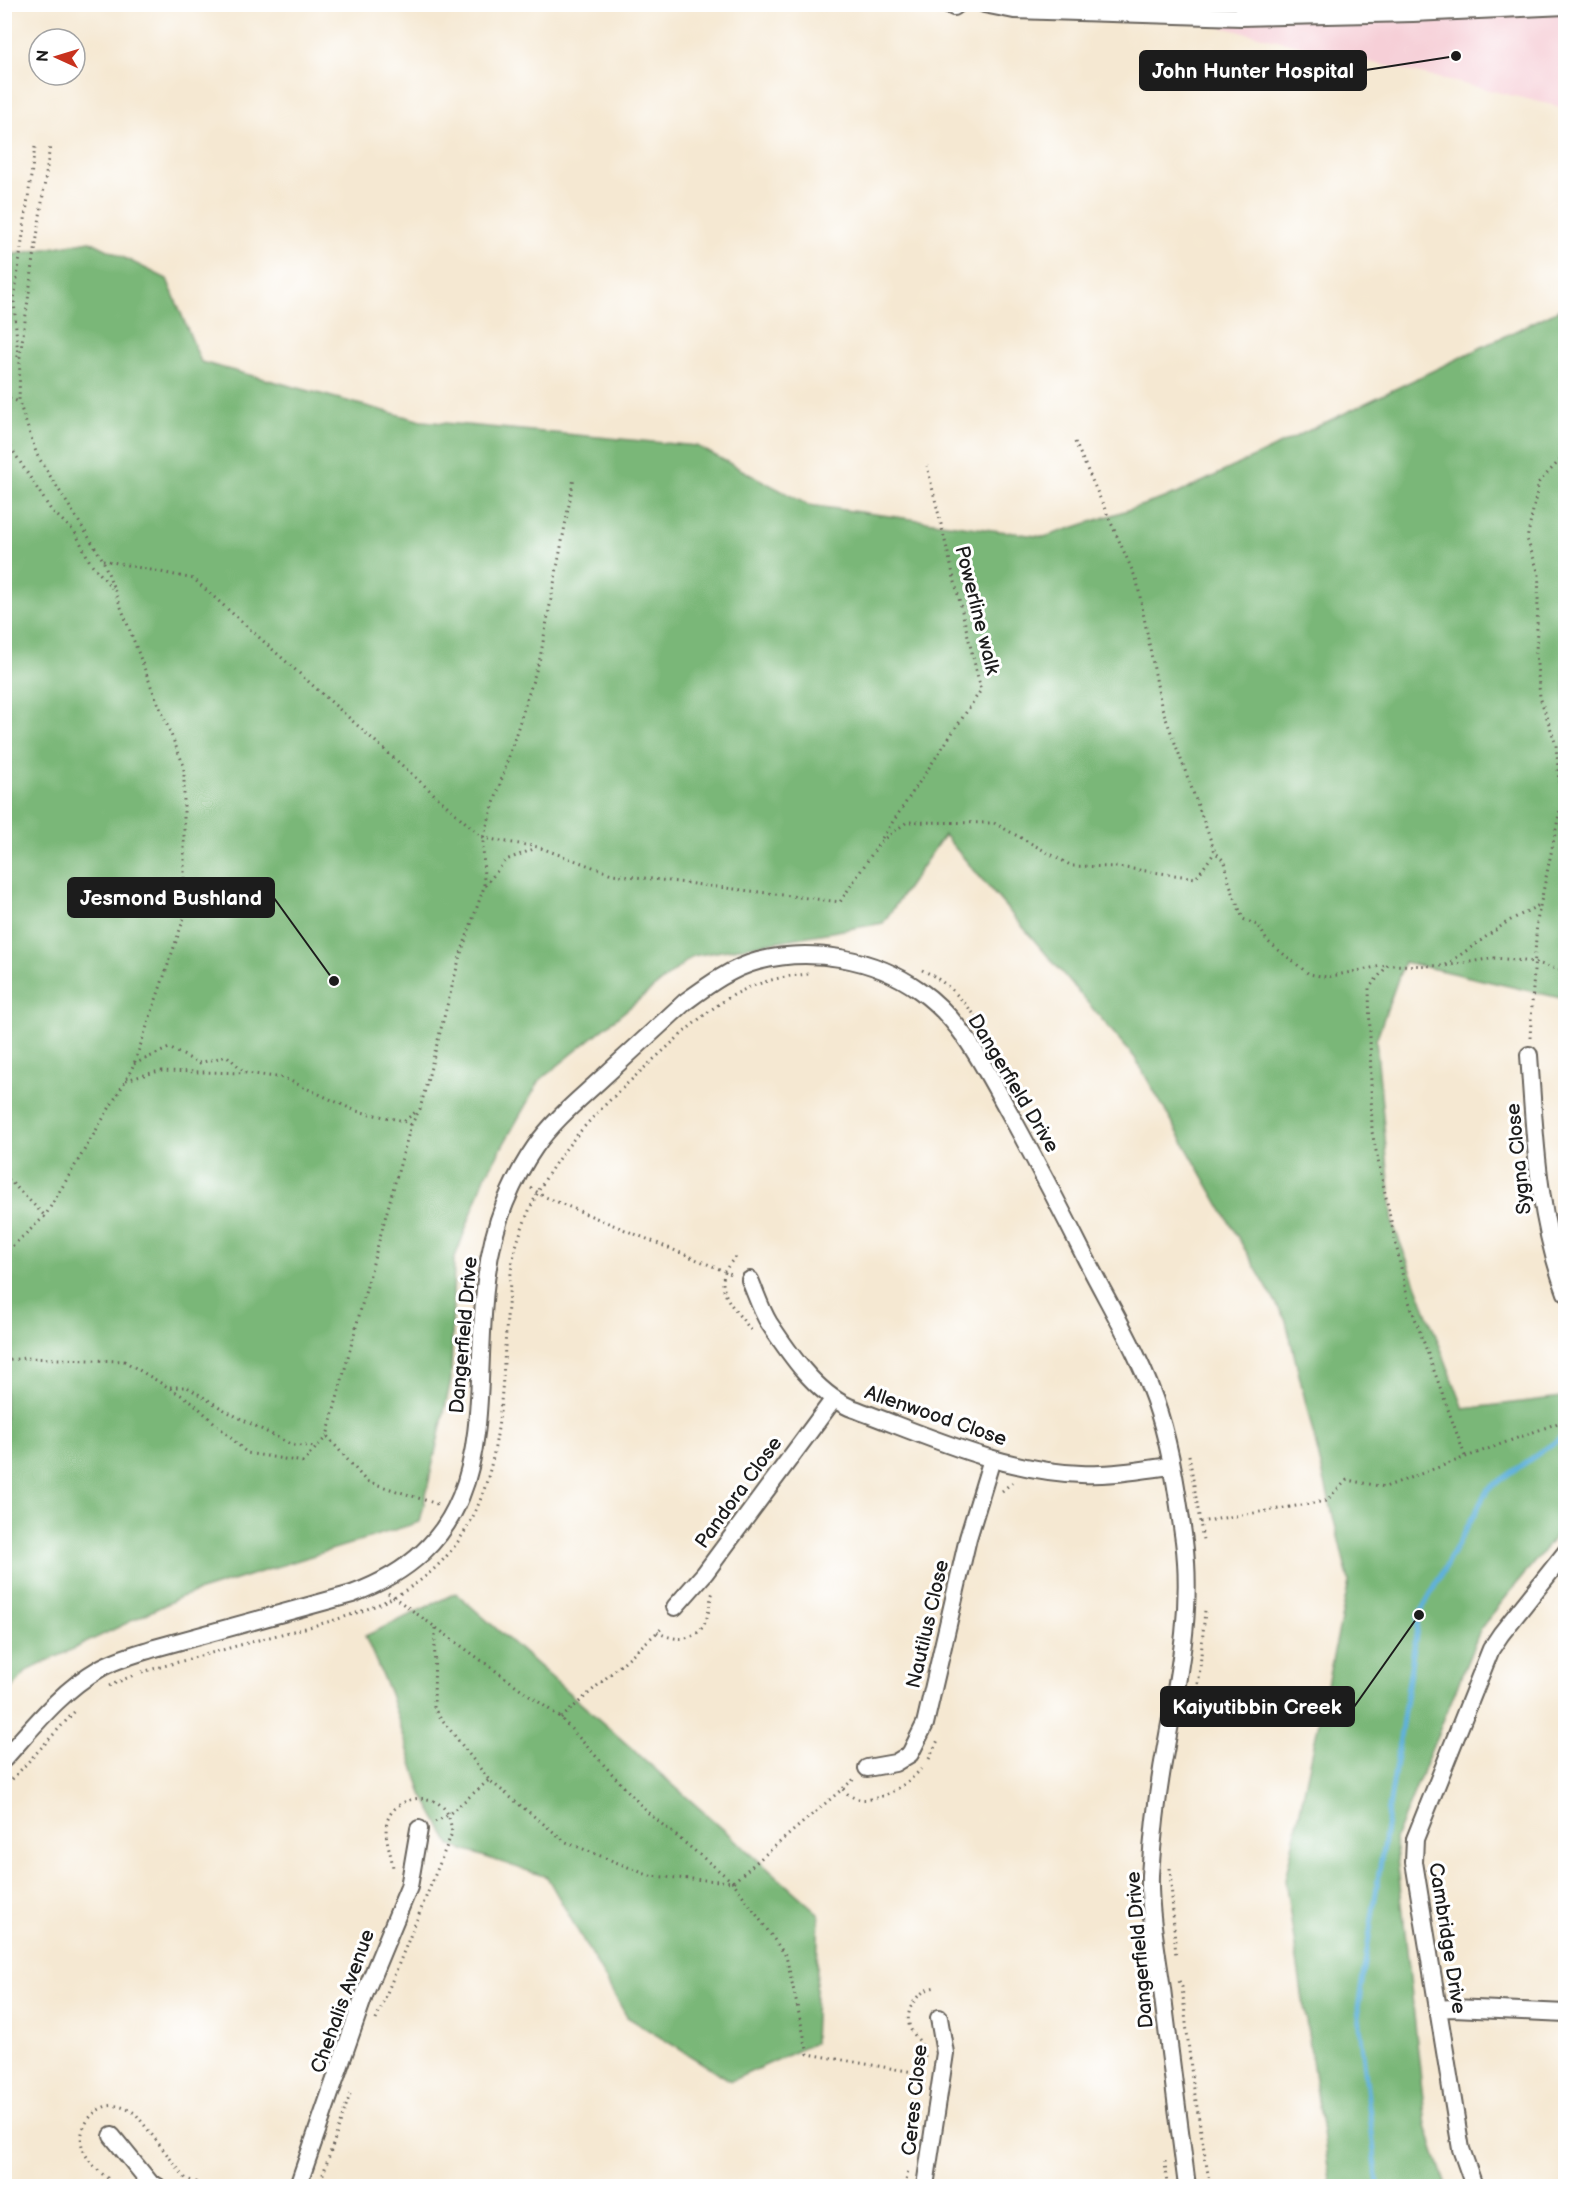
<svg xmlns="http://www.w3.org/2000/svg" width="1570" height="2191" font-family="'Balsamiq Sans',sans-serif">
<rect width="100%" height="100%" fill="#fff"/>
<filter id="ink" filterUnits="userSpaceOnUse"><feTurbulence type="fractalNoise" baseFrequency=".0167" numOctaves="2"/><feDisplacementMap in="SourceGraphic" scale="12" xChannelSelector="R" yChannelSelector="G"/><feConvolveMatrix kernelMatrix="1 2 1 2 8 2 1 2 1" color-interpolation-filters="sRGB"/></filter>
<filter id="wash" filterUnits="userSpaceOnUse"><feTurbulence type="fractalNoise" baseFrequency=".008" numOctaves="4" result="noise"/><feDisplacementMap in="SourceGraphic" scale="24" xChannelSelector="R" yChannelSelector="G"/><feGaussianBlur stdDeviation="1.35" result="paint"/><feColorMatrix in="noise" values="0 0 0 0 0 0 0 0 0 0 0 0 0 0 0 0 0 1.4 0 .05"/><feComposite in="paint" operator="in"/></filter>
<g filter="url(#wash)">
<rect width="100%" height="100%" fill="#f5e8d2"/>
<path fill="#f6cfd7" d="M1128 5H1565V108Z"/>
<path fill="#7ab778" stroke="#4b6a4a" stroke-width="1.5" d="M90 241 167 279 201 362 422 421 697 446 808 505 1044 537 1177 494 1565 307V999L1404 962 1376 1040 1393 1224 1464 1409 1561 1397 1565 1406V1524L1481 1628 1395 1839 1426 2126 1446 2186H1331L1285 1880 1349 1582 1286 1321 1135 1058 944 835 883 923 693 956 540 1080 485 1177 454 1260 451 1380 420 1522 181 1597 27 1671 5 1696V256Z
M456 1593 819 1914 814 2043 731 2081 627 2017 547 1877 451 1846 422 1794 390 1694 365 1636Z"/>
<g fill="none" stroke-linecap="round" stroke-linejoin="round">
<path stroke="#5fb1da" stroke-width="5" d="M1378 2186 1358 2008 1419 1615 1488 1489 1565 1435"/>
</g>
</g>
<g filter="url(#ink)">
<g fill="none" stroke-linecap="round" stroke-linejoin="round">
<g stroke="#68635c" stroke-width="20">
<path id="street" d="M948 4 954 7 958 4
M984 4 1014 10 1241 17 1413 13 1566 6
M1529 1055C1535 1136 1537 1216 1566 1293
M750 1280C756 1294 761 1310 769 1323 789 1353 815 1392 849 1407 923 1434 1000 1471 1081 1474 1110 1476 1143 1469 1172 1466
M675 1607 705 1573 833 1400
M4 1759C33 1727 61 1691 99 1669 116 1659 136 1654 155 1648L352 1594C539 1525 447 1345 505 1203 513 1184 523 1164 535 1147 552 1122 576 1102 598 1082 627 1055 656 1029 685 1002 707 986 731 968 758 961 811 947 874 958 919 990 962 1020 984 1067 1009 1112 1036 1161 1062 1211 1087 1261 1112 1310 1143 1360 1159 1413 1172 1454 1178 1498 1184 1541 1193 1610 1178 1678 1166 1746 1158 1788 1153 1832 1150 1875 1149 1910 1157 1954 1162 1989 1170 2055 1179 2121 1187 2186
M867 1768 895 1763 910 1754 925 1724 968 1538 992 1459
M1437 2009 1453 2008 1566 2013
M112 2136 151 2184 157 2186
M298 2186 365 1993 409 1887 419 1829
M925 2186 945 2053 939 2018
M1474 2186 1461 2149 1458 2131 1414 1862 1415 1839 1491 1649 1501 1634 1566 1552"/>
</g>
<path stroke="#68635c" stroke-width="3" stroke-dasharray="1.5 4.5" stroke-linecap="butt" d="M18 357 14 300 35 147
M4 396 19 402
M4 437 51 510 75 532 90 562 112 588
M1075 442 1137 581 1161 705 1215 852 1225 862 1229 882 1243 919 1259 926 1267 941 1309 974 1327 977 1386 965
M103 560 194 579 483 838 538 847 612 874 840 902 880 842 907 822 994 823 1072 866 1118 867 1196 878 1215 852
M882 838 981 690 927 466
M485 886 506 860 536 848
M1446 965 1507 922 1541 904
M922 970C969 991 999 1051 1021 1094
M1530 1038 1537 921 1561 805 1556 745 1540 697 1536 653 1539 574 1527 539 1539 482 1566 454
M134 1064 169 1048 199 1063 227 1056 246 1073
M126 1080 159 1071 246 1073 284 1078 356 1111 404 1121 411 1125
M404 1121 417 1111
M4 1175 45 1216
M531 1188 543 1196 734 1275
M4 1254 45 1216 126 1080 134 1064 184 918V766L151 686 103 560 37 455 19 402 20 356 50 146
M736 1257C707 1284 733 1307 751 1330
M4 1361 25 1358 124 1361 191 1401 247 1453 303 1462 327 1436
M170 1387H187L226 1411 292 1445 317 1447
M1189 1455 1203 1540
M1465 1456 1407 1296 1372 1132 1369 988 1388 965 1444 966 1495 958 1534 962 1566 972
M1002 1491 1013 1482
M437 1504 366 1481 327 1436 384 1222 411 1125 420 1109 460 956 484 887 483 838 540 658 574 478
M1200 1522 1326 1501 1347 1480 1385 1487 1566 1420
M388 1593 561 1718 647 1812 733 1882 786 1956 808 2054 925 2074
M435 1628 434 1709 489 1780 566 1842 650 1876 733 1882 854 1779
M657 1632C675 1642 698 1642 706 1620 710 1611 709 1601 713 1592
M142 1672C182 1661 222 1650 262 1639 325 1622 395 1611 442 1561 506 1494 500 1393 508 1306 510 1283 511 1259 519 1237 545 1158 594 1114 654 1059 707 1012 736 979 810 974
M109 1686 136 1674
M561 1718 661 1629
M1189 1725 1199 1679 1205 1610
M929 1759 939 1738
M4 1788 77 1709
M843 1789C862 1815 906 1787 921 1769
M435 1822 448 1815 489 1780
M1170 1868 1176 1957
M1179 1981 1182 1987 1192 2077 1210 2186
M376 2020 452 1833C451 1826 450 1817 446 1811 432 1790 396 1797 388 1819 382 1835 392 1853 393 1869
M925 2057C924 2040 911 2036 909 2024 905 2008 920 1988 937 1987
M1165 2161 1167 2186
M117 2186C105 2176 89 2165 83 2149 76 2132 91 2109 108 2106 118 2104 127 2109 135 2113L186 2179 209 2186
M319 2186 350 2094
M905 2186 908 2171"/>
<use href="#street" stroke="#fff" stroke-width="16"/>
</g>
</g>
<g text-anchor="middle" stroke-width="6" stroke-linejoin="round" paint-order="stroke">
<g font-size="20" fill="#1c1c1c" stroke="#fff">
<text transform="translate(978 610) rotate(76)" y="7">Powerline walk</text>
<text transform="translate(1014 1083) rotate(59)" y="7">Dangerfield Drive</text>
<text transform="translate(1518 1159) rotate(-96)" y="7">Sygna Close</text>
<text transform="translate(463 1335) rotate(-85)" y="7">Dangerfield Drive</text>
<text transform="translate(936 1415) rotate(19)" y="7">Allenwood Close</text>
<text transform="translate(738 1492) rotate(-54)" y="7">Pandora Close</text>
<text transform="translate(927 1624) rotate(-77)" y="7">Nautilus Close</text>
<text transform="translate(1448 1938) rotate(81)" y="7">Cambridge Drive</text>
<text transform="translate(1139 1950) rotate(-95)" y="7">Dangerfield Drive</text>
<text transform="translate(342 2001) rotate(-70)" y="7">Chehalis Avenue</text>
<text transform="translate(914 2100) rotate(-84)" y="7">Ceres Close</text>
</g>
</g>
<path fill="none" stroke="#1c1c1c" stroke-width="2" d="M1456 56L1366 70M334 981L274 898M1419 1615L1354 1707"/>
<g fill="#1c1c1c" stroke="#fff" stroke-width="2">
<circle cx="1456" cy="56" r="6"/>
<circle cx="334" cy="981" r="6"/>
<circle cx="1419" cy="1615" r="6"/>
</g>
<g fill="#1c1c1c" stroke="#1c1c1c" stroke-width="2">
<rect x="1140" y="51" width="226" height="39" rx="6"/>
<rect x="68" y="878" width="206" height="39" rx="6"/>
<rect x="1161" y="1687" width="193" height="39" rx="6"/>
</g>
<g font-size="21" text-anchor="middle" font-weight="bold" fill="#fff">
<text x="1253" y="78">John Hunter Hospital</text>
<text x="171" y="905">Jesmond Bushland</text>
<text x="1257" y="1714">Kaiyutibbin Creek</text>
</g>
<rect width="1570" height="2191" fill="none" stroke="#fff" stroke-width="24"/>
<g transform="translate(57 57) rotate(274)"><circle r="28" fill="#ffffff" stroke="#a4a4a4" stroke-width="1.5"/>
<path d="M0-4.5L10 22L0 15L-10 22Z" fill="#c8321e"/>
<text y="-9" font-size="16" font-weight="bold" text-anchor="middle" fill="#1c1c1c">N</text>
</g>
</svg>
